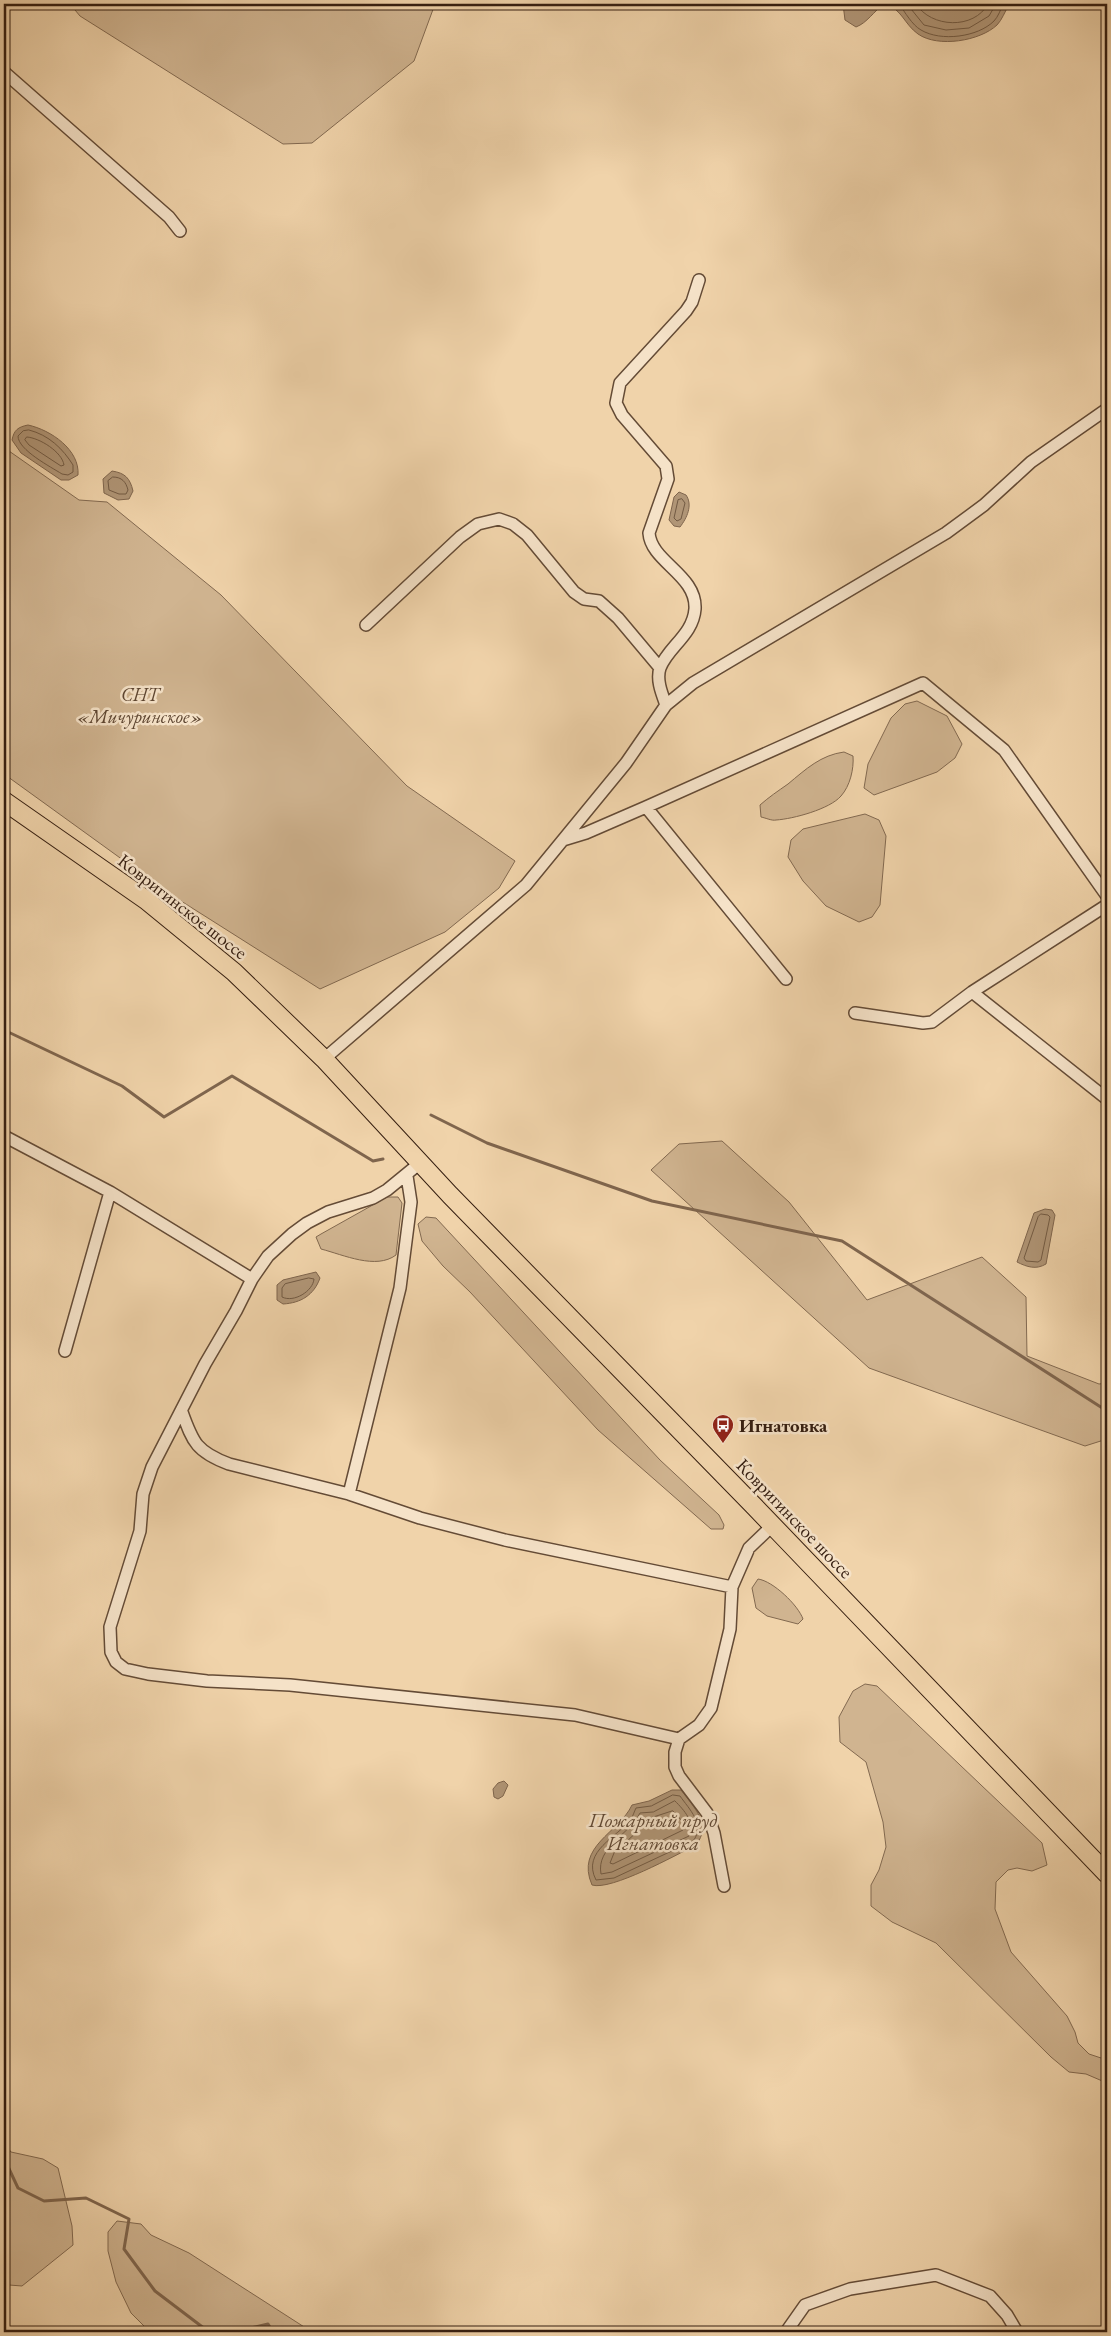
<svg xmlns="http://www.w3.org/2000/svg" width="1111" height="2336" font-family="'EB Garamond',serif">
<rect width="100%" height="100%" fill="#f0d3aa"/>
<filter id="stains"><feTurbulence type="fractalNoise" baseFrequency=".004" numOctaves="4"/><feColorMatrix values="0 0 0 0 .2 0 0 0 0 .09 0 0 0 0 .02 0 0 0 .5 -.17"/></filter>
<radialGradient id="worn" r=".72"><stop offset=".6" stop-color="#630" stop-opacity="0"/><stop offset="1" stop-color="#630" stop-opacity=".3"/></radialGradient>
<path fill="#d0b490" stroke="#826950" d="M70 4H435L414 61 312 143 283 144 80 16Z
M9 451 79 500 107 502 221 595 407 786 515 861 499 888 445 932 320 989 170 894 4 774V452Z
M917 701 947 716 962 744 955 758 937 772 874 795 864 788 868 764 891 718 905 704Z
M844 752 853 756C854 769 850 786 841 796 830 809 793 819 776 820 772 821 766 818 761 817L760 805C769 797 778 791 788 784 806 769 821 755 844 752Z
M865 814 879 820 886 836 880 905 872 917 859 922 826 906 803 881 788 857 791 840 803 829Z
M722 1141 789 1202 867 1300 982 1257 1026 1297 1027 1356 1099 1384 1107 1383V1439L1085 1446 869 1368 651 1170 679 1144Z
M387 1197H398L402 1203 396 1255C376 1270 344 1255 321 1249L316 1237 321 1234Z
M426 1217 436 1218 660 1460 719 1515 724 1525 723 1529H711L598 1430 470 1292 443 1266 422 1241 418 1224Z
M758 1579C773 1581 798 1605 803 1619L798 1624 767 1616 756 1608 752 1588Z
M865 1684 877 1686 1042 1843 1047 1865 1032 1871 1017 1868 1008 1870 996 1882 995 1909 1011 1952 1067 2016 1075 2032 1078 2043 1089 2054 1107 2060V2083L1086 2074 1069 2072 1051 2057 936 1943 892 1922 871 1906V1885L879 1870 886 1847 883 1822 866 1762 840 1742 839 1717 853 1691Z
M4 2143 11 2152 43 2159 58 2168 72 2226 73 2245 22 2286 9 2285 4 2276Z
M117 2221 141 2224 151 2235 189 2253 312 2332H150L131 2313 116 2282 108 2251V2232Z"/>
<path fill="#b09576" stroke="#7f654d" d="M843 4H884C874 11 867 23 856 27L845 20Z
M885 4H1008L1009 5C1005 11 1002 20 997 25 980 41 938 48 918 34 904 24 902 9 885 4Z
M28 425C51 430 80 450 78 475L69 480H61L21 453 12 440C14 430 18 427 28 425Z
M112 471C125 473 130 478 133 491L129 499 118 500 104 493 103 479Z
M679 492 686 495C693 505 687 518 680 527L674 526 669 520 674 497Z
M1045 1209 1052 1210 1055 1215 1046 1264C1036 1270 1027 1267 1017 1262L1034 1213Z
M316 1272 320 1278C314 1295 301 1303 283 1304L277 1300V1285L283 1280Z
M504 1781 508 1785 503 1796 498 1799 494 1797 493 1789 498 1783Z
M672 1790H681C694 1807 712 1825 696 1845 676 1855 611 1891 592 1885 575 1846 619 1833 632 1805L649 1801Z"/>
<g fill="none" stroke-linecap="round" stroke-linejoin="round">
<path stroke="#725a43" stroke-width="1" d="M899 4C905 12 912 25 921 30 941 42 978 37 994 21 998 17 1001 9 1003 4
M907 4 924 25 946 30 969 28 989 16 996 4
M916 4C931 28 974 30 988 4
M29 430C49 435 63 449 73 465V472L68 475 62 474C51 467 18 450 18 436L23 431Z
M27 437C40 438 62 452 64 465L61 466 29 445 25 440Z
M113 477C122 477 126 482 128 490L126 494H119L109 490 108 481Z
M682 499 685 503 681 519 677 521 674 518 678 500Z
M1041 1214 1048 1215 1050 1217 1041 1260 1038 1262 1026 1261 1024 1258 1038 1217Z
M309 1278 314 1279C313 1291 294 1303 282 1297V1288L285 1284Z
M673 1795 680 1796C689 1809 706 1825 693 1841L614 1878 596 1880C581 1851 618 1837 631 1819 633 1816 634 1812 636 1808L651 1806Z
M675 1801C684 1810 696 1823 689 1836L612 1872 601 1874C596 1847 629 1835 640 1813L653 1812Z
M673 1811 683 1822V1830L613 1864 610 1863 614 1853 639 1830 645 1820Z"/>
<path stroke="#7f654d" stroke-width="3" d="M4 1030 122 1086 164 1117 232 1076 373 1161 383 1159
M431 1115 487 1143 652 1201 842 1241 1107 1411
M4 2158 18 2188 44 2201 86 2198 129 2219 124 2249 155 2291 209 2332
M233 2332 268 2324 273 2332"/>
<g stroke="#644b36" stroke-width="14">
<path id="street" d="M4 72 169 217 180 231
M366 625 460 537 478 524 499 519 513 524 527 535 574 592 584 599 599 601 618 618 660 668
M666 705C662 694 656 680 660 668 668 647 693 635 695 609 697 575 651 562 649 533L668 479 666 466 622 415 616 403 620 383 686 311 692 302 699 280
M646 807 786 979
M563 840 586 833 646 807 923 683 1004 750 1107 896
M972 992 1107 1099
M855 1013 923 1023 932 1022 972 992 1107 905
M324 1059 526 885 626 763 666 705 693 683 946 533 984 505 1031 462 1107 409
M4 1136 110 1192 252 1279
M420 1163 387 1190 373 1198 328 1212 307 1223 292 1234 268 1256 252 1279 236 1311 205 1364 152 1467 143 1494 140 1531 110 1627 111 1652 116 1662 125 1669 148 1674 207 1681 290 1685 575 1715 679 1739
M65 1351 110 1192
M182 1412C193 1443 197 1452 229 1464L349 1494 420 1518 505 1540 732 1587
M349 1494 400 1288 411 1202 407 1176
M724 1886 714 1833 707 1813 679 1776 675 1767V1752L679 1739 699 1725 711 1708 730 1629 732 1587 749 1548 773 1525
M786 2332 805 2305 850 2289 936 2275 990 2296 1007 2315 1017 2332"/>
</g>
<g stroke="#351e10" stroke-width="20">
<path id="primary" d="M4 801 146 900 234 972 324 1059 450 1195 753 1505 1107 1874"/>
</g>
<use href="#street" stroke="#f5e2c8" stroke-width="11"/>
<use href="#primary" stroke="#f0d3aa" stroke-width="18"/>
</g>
<defs>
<g id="bus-pin" transform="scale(1.125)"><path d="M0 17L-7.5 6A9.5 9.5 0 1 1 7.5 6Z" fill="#8f2418" stroke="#f5e2c8"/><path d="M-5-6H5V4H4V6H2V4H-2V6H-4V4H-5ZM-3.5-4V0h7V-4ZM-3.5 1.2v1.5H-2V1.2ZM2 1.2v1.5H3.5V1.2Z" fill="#fff"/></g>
</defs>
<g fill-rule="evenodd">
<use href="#bus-pin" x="723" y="1425"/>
</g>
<g text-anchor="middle" stroke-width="5" stroke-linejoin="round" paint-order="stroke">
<g font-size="19" font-style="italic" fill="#5c4430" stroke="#f5e2c8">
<text x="140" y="701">СНТ<tspan x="140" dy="22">«Мичуринское»</tspan></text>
</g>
<g font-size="19" fill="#351e10" stroke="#f5e2c8">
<text transform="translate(183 906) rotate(38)" y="7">Ковригинское шоссе</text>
<text transform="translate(795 1518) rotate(46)" y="7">Ковригинское шоссе</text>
</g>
<g font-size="19" font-weight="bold" fill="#351e10" stroke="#f5e2c8" text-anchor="start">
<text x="739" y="1432">Игнатовка</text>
</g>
<g font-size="20" font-style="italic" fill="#604834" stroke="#f5e2c8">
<text x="653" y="1827">Пожарный пруд<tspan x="653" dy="23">Игнатовка</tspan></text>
</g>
</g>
<rect width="1111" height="2336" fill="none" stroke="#f0d3aa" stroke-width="20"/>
<rect x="5" y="5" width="1101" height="2326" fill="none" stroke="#351e10" stroke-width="2.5"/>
<rect x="10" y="10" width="1091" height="2316" fill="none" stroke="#351e10"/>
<rect width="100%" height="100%" filter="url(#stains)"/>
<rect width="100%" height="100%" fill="url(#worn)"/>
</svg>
